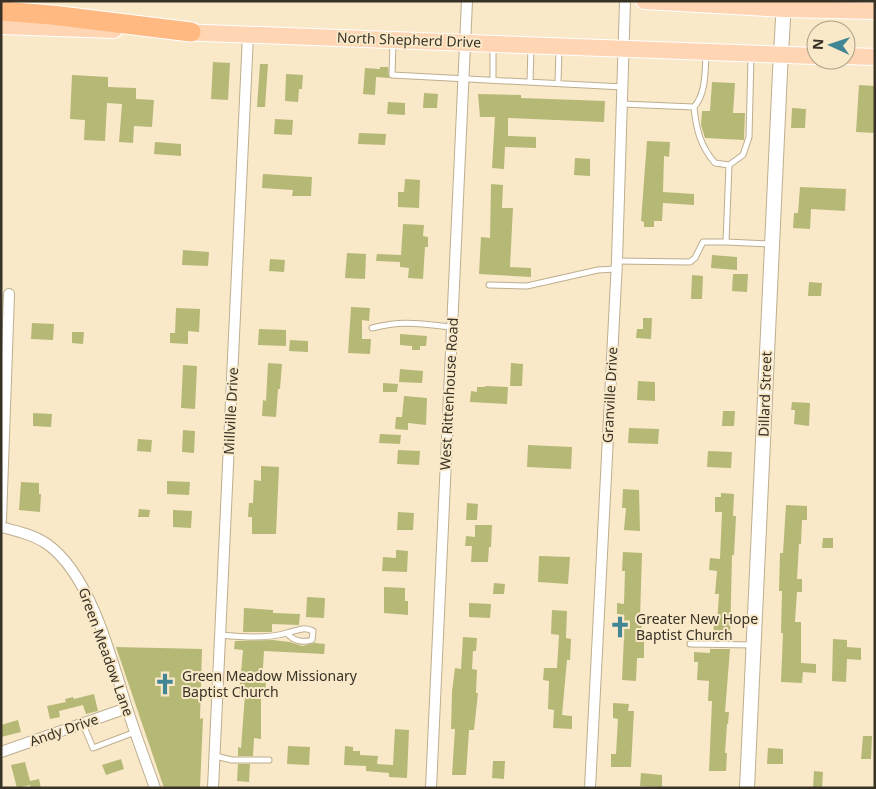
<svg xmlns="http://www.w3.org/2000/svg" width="876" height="789" font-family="'Noto Sans',sans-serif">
<rect width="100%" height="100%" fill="#f9e9c9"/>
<path fill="#b6b876" d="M213 62 230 63 228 100 211 99Z
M260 64H268L265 107H257Z
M380 67H388L389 78 376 77 375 95 363 94 365 68 380 69Z
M286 74 303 75 302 89H299L298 102 285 101Z
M72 75 108 77V87L136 88V99L154 100 152 127 134 126 133 143 119 142 122 104 107 103 105 141 84 140 85 120 70 119Z
M712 82 735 83 733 113H745L744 140 705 138 701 125 702 111H710Z
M859 85 875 86V133L856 132Z
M424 93 438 94 437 108H423Z
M478 94 521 95V98L605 101 604 122 508 118V136L536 137V148L505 147 504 169 492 168 495 117H480Z
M388 102 405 103V115L387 114Z
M792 108 806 109 805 128H791Z
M275 119 293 120 292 135 274 134Z
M359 133 386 134 385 145 358 144Z
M647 141 670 142 669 157 664 156 663 192 694 194V205L663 203 662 221H654V227H644V222L641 221Z
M155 142 181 144V156L154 154Z
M575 158 590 159V176L574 175Z
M263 174 312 177 311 196H292L293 190 262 188Z
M405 179 420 180 419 208 398 207V192H404Z
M491 184 503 185 502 208H513L510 267 531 268V277L479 274 481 237 490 238Z
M800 187 846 189 845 211 811 209 810 229 793 228 794 213H798Z
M403 224 424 225 423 236 428 237V247H425L423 279 408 278 409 268 400 267V262L376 261 377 254 401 255Z
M183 250 209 252 208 266 182 265Z
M347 253 366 254 365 279 345 278Z
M712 255 737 257V270L711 268Z
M270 259 285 260 284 272 269 271Z
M733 274H748L747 292 732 291Z
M692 275 703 276 702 299H691Z
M809 282 822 283 821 296H808Z
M351 307 370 308 369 321 362 320V339H371L370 354 348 353Z
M176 308 200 309 199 332 188 331V344L170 343V333H175Z
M643 318H652L651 339 636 338 637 329H643Z
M32 323 54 324 53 340 31 339Z
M259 329 286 330V346L258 345Z
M72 332H84L83 344 72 343Z
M400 334 427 336 426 346H420V350H412V346L400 345Z
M290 340 308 341V352L289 351Z
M268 363 282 364 280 389H278L276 417 262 416 263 400 266 401Z
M511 363 523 364 522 386H510Z
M183 365 197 366 195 409 181 408Z
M400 369 423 371 422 383 399 382Z
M638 381 655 382V401L637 400Z
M383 383 398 384 397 392H383Z
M485 386 508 387 507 404 470 402 471 391 477 392V387H485Z
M404 396 427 398 426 425 408 423V430L395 429 396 417H402Z
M792 402 810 403 809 426 794 424 795 410H791Z
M723 411H735L734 426H722Z
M33 413 52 414 51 427 33 426Z
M629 428 659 429 658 444 628 443Z
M183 430 195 431 194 453 182 452Z
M380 434 401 435 400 444 379 443Z
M138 439 152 440 151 452 137 451Z
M528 445 572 447 571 469 527 467Z
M398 450 420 451 419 465 397 464Z
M708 451 732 452 731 468 707 467Z
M261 466 279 467 276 534H252V517H248L249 503H253L254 480 261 481Z
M167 481 190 482 189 495 167 494Z
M21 482 39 483V494H41L40 512 19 510Z
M623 489 639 490 640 531 624 530 626 508H622Z
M721 493 734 494 733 516H736L734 555H732L730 640H713L714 623H717L719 594H715L717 571 709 570 710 558 720 559 722 512H715V497H721Z
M467 503 478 504 477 520H466Z
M786 505 807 506V520H802L801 544H799L797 579H802V592H797L795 622H801V663L816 664V673L803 672 802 683 781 682 783 633H781L782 591H779L780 553H783Z
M139 509 150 510 149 517H138Z
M173 510 192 511 191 528 173 527Z
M398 512 414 513 413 530H397Z
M475 525H492L491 547H489L488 562H471L472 546H465L466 536 475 537Z
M823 538H833V548H822Z
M396 550 408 551 407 572 382 571 383 557 396 558Z
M623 552 642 553 640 618H642L641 640H644V658H637L636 681 622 680 624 637 619 636 620 614H617V603L624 604 625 571H622Z
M539 556 570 557 568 584 538 582Z
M494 583 505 584 504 594H493Z
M384 587 405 588V601H408V615L384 613Z
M307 597 325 598 324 618 306 617Z
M469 603 491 604 490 618 469 617Z
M244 608 273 610V613L300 614 299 625 272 624V632H243Z
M552 610 567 611 566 638 571 639 570 660H567L562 715 572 716V729L553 728 554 710 548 709 549 681 543 680 544 668H557L559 635 551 634Z
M463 637 477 638 476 651H473L472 669 477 670 476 693H478L474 730H469L466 775H452L455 729H451L452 692 455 668 461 669Z
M833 639 847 640V647L861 648V660L847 659 846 682 832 681Z
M273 640 290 642 302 646 315 643 325 644 324 654 264 651 262 683H266L265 695H261V739L254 738 253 756H238V747L241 748 245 694H239L243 650 234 649 235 641Z
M116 647 202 649 200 719 203 718 200 788H164Z
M710 649H730L725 712H729L728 724H727L725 753H727L726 771H709L712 701H708L709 681 697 680 698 662H694V652L710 653Z
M94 694 98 711 86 714 83 705 59 711 60 717 50 719 47 706 66 702 65 699 73 697 74 699Z
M613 703 629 704 628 711H634L631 767H611V754H616L618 719 613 718Z
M18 720 21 732 1 737V725Z
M395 729 409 730 407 778 389 777V773L366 771V766L344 765 345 746 353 747V751H360V755L378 756 377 764 393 765Z
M863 736H872L871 759H861Z
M288 746 310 747 309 765 287 764Z
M768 748 783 749V764H767Z
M121 759 124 769 106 775 102 765Z
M493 761H505L504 779 492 778Z
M25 762 30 781 39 779 41 788H31L30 785 17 788 11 765Z
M238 764H250L249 782 237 781Z
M814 771 823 772 822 788H813Z
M641 773 662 775V787L640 786Z"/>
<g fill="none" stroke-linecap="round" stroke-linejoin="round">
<g stroke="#bdae8f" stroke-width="7">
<path id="lane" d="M393 42 392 75 623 87
M706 55C705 71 706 94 694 107 696 128 700 146 715 163L729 165 743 155 749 137 751 56
M493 80V45
M530 82 531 47
M558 83 559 49
M622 104 694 107
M729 165 726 242 771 244
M617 261 690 262 695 258 703 242H726
M489 285 527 286 598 270 616 269
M372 328C404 320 420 324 452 327
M220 635C242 637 266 639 287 633 296 631 303 626 313 631L312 640C303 643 293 641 287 633
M690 644 753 645
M83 724 93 748 135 732
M215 756 232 760H269"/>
</g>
<g stroke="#bdae8f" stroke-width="12">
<path id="street" d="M1 520 9 294
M1 527C17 531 34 535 47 544 90 574 111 657 126 705 135 733 145 760 155 788
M1 752 127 708
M213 788 248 35
M431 788 467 1
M590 788 617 261 625 1"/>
</g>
<g stroke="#bdae8f" stroke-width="16">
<path id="secondary" d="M747 788 780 72 784 1"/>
</g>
<g stroke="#fff" stroke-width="18">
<path id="primary" d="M644 1 784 9 875 11
M1 26 114 30
M179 32 816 56
M846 56 875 57"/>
</g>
<g stroke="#fff" stroke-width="21">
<path id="highway" d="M1 11 52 15 191 32"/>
</g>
<use href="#lane" stroke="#fff" stroke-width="5"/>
<use href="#street" stroke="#fff" stroke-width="10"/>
<use href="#secondary" stroke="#fff" stroke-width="14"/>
<use href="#primary" stroke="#ffd5b3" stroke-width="16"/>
<use href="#highway" stroke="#ffb981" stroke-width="19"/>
</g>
<defs>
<g id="church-bare" transform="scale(1.725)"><path d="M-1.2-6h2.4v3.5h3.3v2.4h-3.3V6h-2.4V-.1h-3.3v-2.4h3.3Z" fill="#428694" stroke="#f9e9c9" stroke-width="2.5" paint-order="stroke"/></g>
</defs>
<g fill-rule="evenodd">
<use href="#church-bare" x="620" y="627"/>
<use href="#church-bare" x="165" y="684"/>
</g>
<g text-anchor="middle" stroke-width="4" stroke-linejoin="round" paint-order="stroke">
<g font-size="14" fill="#383226" stroke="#f9e9c9">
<text transform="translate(409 40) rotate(2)" y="5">North Shepherd Drive</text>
<text transform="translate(449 394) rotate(-87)" y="5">West Rittenhouse Road</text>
<text transform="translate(765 394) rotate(-88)" y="5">Dillard Street</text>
<text transform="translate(610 395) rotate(-87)" y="5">Granville Drive</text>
<text transform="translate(231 411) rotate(-87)" y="5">Millville Drive</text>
<text transform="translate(106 652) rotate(70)" y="5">Green Meadow Lane</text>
<text transform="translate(64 730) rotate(-19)" y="5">Andy Drive</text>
</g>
<g font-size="14" fill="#383226" stroke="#f9e9c9" text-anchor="start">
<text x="636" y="624">Greater New Hope<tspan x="636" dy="16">Baptist Church</tspan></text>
<text x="182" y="681">Green Meadow Missionary<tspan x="182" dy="16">Baptist Church</tspan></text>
</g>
</g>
<rect width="876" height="789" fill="none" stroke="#383226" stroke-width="5"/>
<g transform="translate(831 45) rotate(273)"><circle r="24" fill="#f9e9c9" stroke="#aca088"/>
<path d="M0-4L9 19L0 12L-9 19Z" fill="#428694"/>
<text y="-8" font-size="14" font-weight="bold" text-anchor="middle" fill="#383226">N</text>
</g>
</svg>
